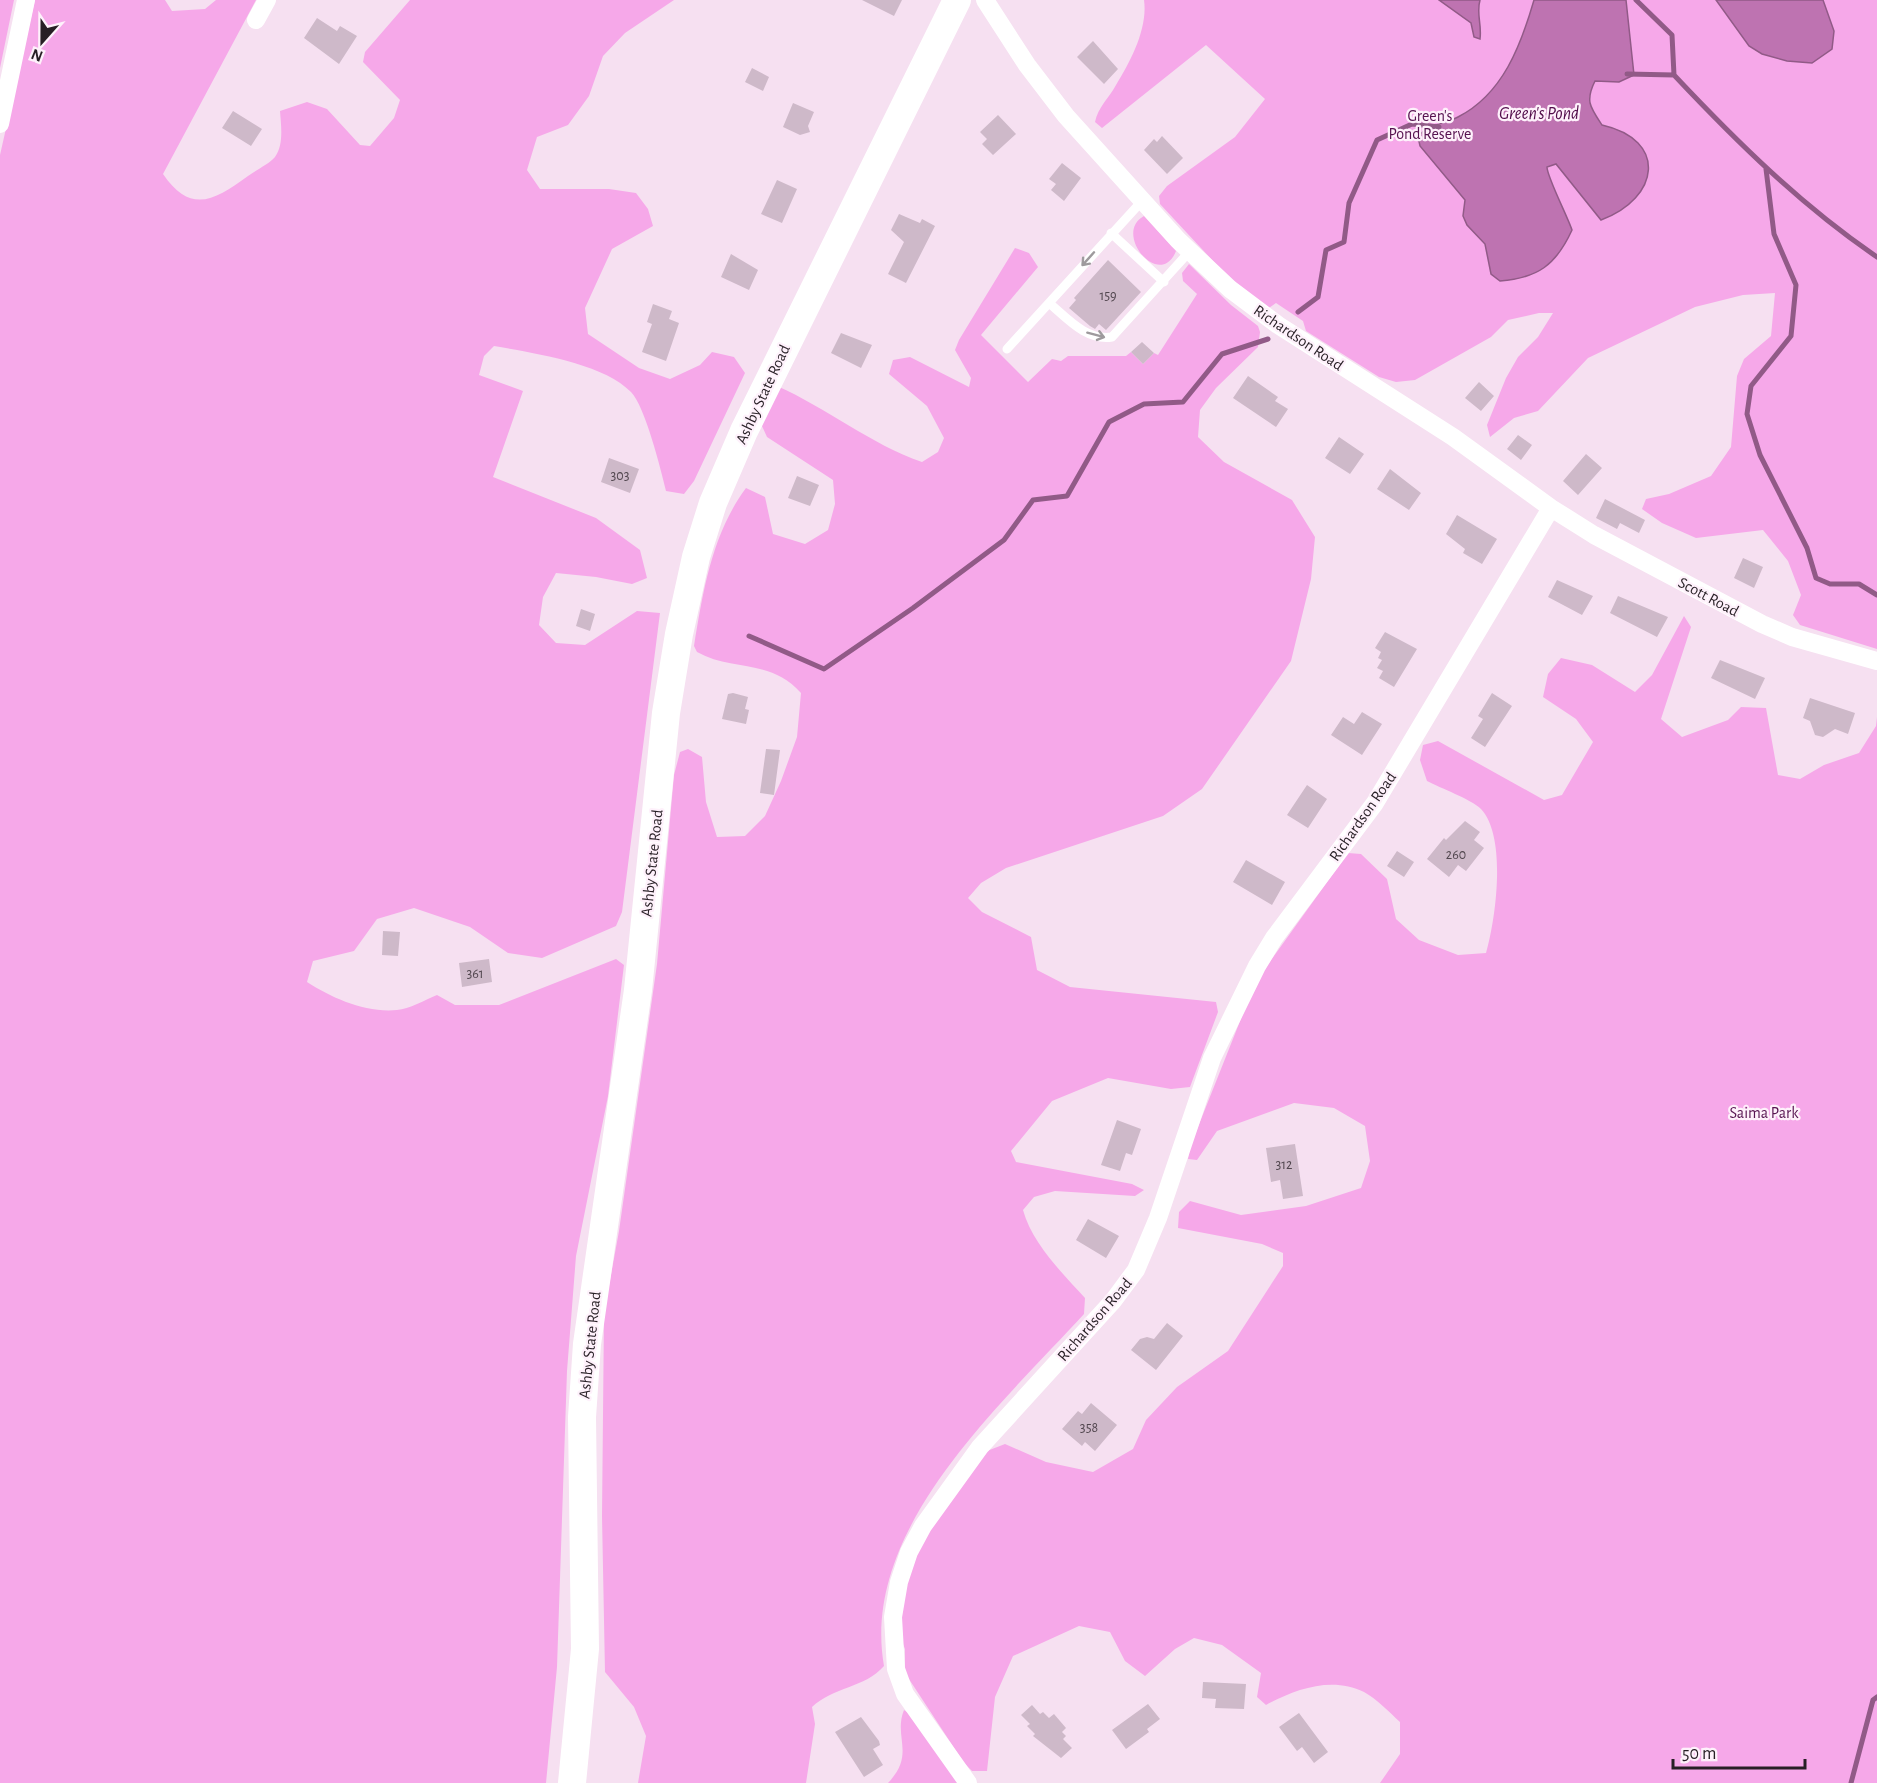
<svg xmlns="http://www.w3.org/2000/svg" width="1877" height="1783" font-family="'Alegreya Sans',sans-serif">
<rect width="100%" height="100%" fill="#f6e0f1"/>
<path fill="#f6a8e9" d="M0 0H14L0 68Z
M35 0H165L172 11 205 9 216 0H256L163 174C191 215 215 200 248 176 256 170 269 164 275 157 284 145 281 125 280 111L307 102 327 109 360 145 370 146 394 118 400 100 363 62 365 52 410 0H674L625 33 603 56 589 96 568 125 537 137 527 170 540 189H609L636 193 648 209 653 226 612 249 585 308 588 334 639 368 670 379 700 365 712 352 734 357 745 373 694 481 684 494 666 491C661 470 645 406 631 392 603 363 533 353 494 346L484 356 479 375 523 391 493 477 596 518 640 550 647 578 632 584 596 577 556 573 543 597 539 625 556 643 585 645 637 611 660 613 622 912 616 926 542 958 508 953 470 927 414 908 377 919 354 951 313 961 307 982C332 998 365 1013 397 1010 409 1009 425 1000 437 995L455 1005H499L616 959 624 965 608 1096 576 1256 567 1371 557 1667 546 1783H0V155Z
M1144 0H1877V649L1800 625 1793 615 1801 595 1788 561 1763 530 1696 538 1662 523 1642 509 1646 499 1669 494 1711 476 1731 447 1737 376 1744 359 1771 336 1775 293 1743 295 1695 307 1588 358 1538 411 1514 418 1490 437 1487 425 1506 378 1518 357 1538 337 1553 313H1539L1508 320 1491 337 1415 380 1396 382 1379 377 1306 331 1303 321 1276 303 1269 308 1227 276 1160 204 1159 196 1167 186 1235 137 1265 99 1206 45 1102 128 1095 122C1098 107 1109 98 1116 85 1131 61 1148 28 1144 0Z
M1144 216 1176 251C1160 291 1112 233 1144 216Z
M1015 248 1029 253 1038 267 981 335 1028 382 1052 359 1061 361 1068 356H1126L1131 352 1143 364 1154 353 1158 355 1197 294 1183 281 1182 273 1189 264 1231 305 1258 326 1260 332 1258 347 1216 388 1200 410 1198 437 1224 462 1292 500 1315 537 1311 579 1291 661 1202 789 1163 816 1006 868 981 883 968 898 982 912 1031 937 1037 970 1070 987 1216 1002 1218 1012 1190 1087 1171 1089 1108 1078 1052 1101 1011 1151 1016 1162 1132 1184 1144 1190 1135 1196 1055 1191 1034 1197 1023 1210C1032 1243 1062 1273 1085 1298L1084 1314C1000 1406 860 1529 884 1666 865 1688 833 1687 812 1707L815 1724 806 1783H638L646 1736 634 1707 605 1672 602 1516 604 1313 619 1231 657 964 674 775 680 752 688 749 702 757 706 802 717 837 745 836 765 816 781 781 797 737 801 693C770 658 732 672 697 652L694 646C703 591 712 534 746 488L765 497 773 534 805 544 828 530 835 504 833 480 767 437 757 415 777 386C827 408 870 444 922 462L938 452 944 438 927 406 889 374 893 360 910 357 969 387 971 378 955 350 959 340Z
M1684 616 1691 627 1661 719 1682 737 1728 720 1741 707 1766 708 1778 775 1800 779 1824 765 1859 753 1876 726 1877 717V1783H1380L1400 1754V1722C1389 1712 1377 1699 1364 1692 1332 1676 1295 1689 1266 1705L1257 1697 1261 1673 1222 1645 1194 1638 1175 1649 1145 1676 1125 1661 1110 1632 1079 1626 1013 1656 995 1697 987 1771H972L964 1763 905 1673V1649L899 1634 905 1583 918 1546 987 1451 1005 1444 1046 1462 1093 1472 1133 1449 1146 1420 1177 1387 1228 1351 1283 1266V1253L1262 1244 1178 1228 1179 1212 1190 1201 1241 1215 1306 1206 1361 1188 1370 1161 1365 1126 1334 1108 1294 1103 1217 1131 1197 1160 1188 1159 1190 1147 1256 981 1348 853 1361 854 1387 879 1396 919 1419 940 1458 955 1486 953C1496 918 1507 837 1481 809 1471 799 1440 788 1427 781L1420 760 1423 745 1438 741 1544 800 1562 795 1593 742 1576 719 1543 697 1548 674 1561 658 1592 665 1635 692 1652 675Z
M904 1710 910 1714 962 1783H888C916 1754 893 1737 904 1710Z"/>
<path fill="#be73b1" stroke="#915a87" stroke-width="1.5" d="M1439 0H1480C1476 14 1482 24 1480 39L1474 37 1471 23Z
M1534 0H1626L1634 75 1619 82 1595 81C1585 101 1590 107 1602 125 1668 140 1660 198 1601 220L1556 164 1547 167C1547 177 1567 215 1572 230 1556 265 1538 278 1500 281L1491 274 1485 244 1467 225 1463 216 1465 200 1420 146 1418 137C1427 124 1445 124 1458 117 1503 94 1521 45 1534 0Z
M1716 0H1823L1834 31 1832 49 1812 63 1787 61 1762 54 1749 46Z"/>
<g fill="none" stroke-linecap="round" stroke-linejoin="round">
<path stroke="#915a87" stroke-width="5" d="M1636 0 1672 35 1674 75C1737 142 1801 205 1877 257
M1627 74 1674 75
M1766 169 1774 234 1796 285 1791 336 1751 386 1747 414 1760 455 1807 548 1816 578 1830 584H1859L1877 595
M1298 312 1318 297 1326 250 1344 242 1349 203 1377 140 1412 124 1439 127
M749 636 824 669 913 608 1004 540 1033 500 1067 496 1109 422 1144 404 1183 402 1222 354 1268 339
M1851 1783 1873 1700 1877 1697"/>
</g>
<path fill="#ceb9c9" d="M862 0H902L894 16Z
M317 18 337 31 340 26 357 36 339 64 304 38Z
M1093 41 1118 69 1104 84 1077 57Z
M752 68 769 77 763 91 745 82Z
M793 103 814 112 808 126 810 132 800 135 783 127Z
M233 111 262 129 251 146 222 128Z
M998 115 1016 134 993 155 982 144 987 139 980 132Z
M1162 136 1183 158 1167 174 1144 150 1154 139 1157 142Z
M1062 163 1081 178 1064 201 1051 190 1056 184 1049 179Z
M777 180 797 189 782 223 761 214Z
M899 214 920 223 922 219 935 226 906 283 888 274 904 242 891 230Z
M731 254 758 270 749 290 721 277Z
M1108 260 1141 292 1106 330 1099 324 1095 329 1090 326 1069 308 1076 300 1074 298Z
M653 304 672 311 669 319 679 323 666 361 642 352 652 324 647 322Z
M841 333 872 345 861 368 831 353Z
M1142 342 1154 353 1143 364 1131 352Z
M1248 376 1278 397 1275 401 1288 409 1276 427 1233 398Z
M1479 382 1494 396 1481 411 1465 398Z
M1518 435 1532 445 1521 460 1507 449Z
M1339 437 1364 454 1350 474 1325 458Z
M1586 454 1602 468 1578 495 1563 481Z
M609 458 639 469 630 493 601 482Z
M1390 469 1421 493 1409 510 1377 489Z
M797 476 819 485 810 506 788 498Z
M1605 499 1645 520 1639 533 1620 523 1617 529 1596 518Z
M1457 515 1497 539 1482 564 1463 553 1465 549 1446 534Z
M1743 558 1763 567 1754 588 1734 578Z
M1557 580 1593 596 1582 615 1548 597Z
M1618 596 1668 617 1657 637 1610 613Z
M581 609 595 614 590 631 576 626Z
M1385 632 1417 649 1394 687 1379 678 1383 671 1377 668 1382 660 1378 658 1381 652 1375 648Z
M1720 660 1765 678 1755 699 1711 678Z
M733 693 748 697 745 709 749 710 746 724 722 719 728 694Z
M1492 693 1512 706 1485 747 1471 738 1483 719 1478 716Z
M1810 698 1855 713 1848 734 1835 729 1823 737 1815 735 1810 721 1803 718Z
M1362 712 1382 724 1362 755 1331 735 1343 717 1354 724Z
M766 749 780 750 774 795 760 793Z
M1307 785 1327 799 1308 828 1287 815Z
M1465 821 1480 832 1474 840 1484 848 1466 871 1458 865 1449 877 1427 859 1444 838 1446 840Z
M1397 851 1414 862 1404 877 1387 866Z
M1246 860 1285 882 1272 905 1233 882Z
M383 931 400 932 398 956 382 955Z
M489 959 492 982 462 987 459 963Z
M1117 1120 1141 1129 1132 1155 1126 1153 1120 1171 1101 1165Z
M1295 1144 1303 1196 1283 1199 1280 1180 1271 1182 1266 1148Z
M1088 1219 1119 1236 1106 1258 1076 1240Z
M1167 1323 1183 1336 1156 1370 1131 1350 1140 1339 1147 1337 1154 1339Z
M1091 1403 1117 1425 1095 1451 1085 1442 1082 1446 1062 1429 1078 1411 1082 1414Z
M1203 1682 1246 1684 1244 1709 1215 1708 1216 1699 1202 1698Z
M1148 1704 1160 1719 1147 1729 1149 1732 1126 1749 1112 1730Z
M1032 1705 1040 1714 1043 1712 1049 1718 1054 1714 1066 1728 1062 1732 1066 1736 1063 1739 1072 1748 1061 1758 1033 1736 1035 1734 1027 1726 1030 1724 1021 1715Z
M1299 1713 1328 1752 1314 1763 1302 1747 1297 1751 1279 1727Z
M861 1717 879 1741 880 1745 873 1749 883 1765 864 1777 835 1732Z"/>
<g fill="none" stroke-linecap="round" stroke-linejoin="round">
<path stroke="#fff" stroke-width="9" d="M1111 233 1164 282
M1049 303C1067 318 1086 341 1112 337L1190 251
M1007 349 1142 201"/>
<path stroke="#fff" stroke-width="18" d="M985 0 1027 65 1066 116 1178 240 1230 289 1278 325 1453 437 1551 508 1594 535 1762 624 1792 637 1877 661
M256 20 267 0
M0 124 26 0
M968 1783 905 1694 896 1669 893 1617 899 1582 909 1552 923 1526 980 1447 1113 1301 1136 1270 1158 1218 1212 1058 1257 966 1274 938 1375 803 1551 508"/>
<path stroke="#fff" stroke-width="28" d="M572 1783 585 1649 582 1417 587 1344 638 990 666 713 679 634 696 557 713 503 744 431 957 0"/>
</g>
<defs><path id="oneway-shaft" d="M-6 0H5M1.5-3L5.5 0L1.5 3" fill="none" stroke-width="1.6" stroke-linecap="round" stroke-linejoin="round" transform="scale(1.5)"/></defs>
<g stroke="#9e9a9d">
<use href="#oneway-shaft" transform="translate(1088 259) rotate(132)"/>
<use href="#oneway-shaft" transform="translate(1096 335) rotate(15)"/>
</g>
<g text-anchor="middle" stroke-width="4.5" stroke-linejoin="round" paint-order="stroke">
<g font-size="14" fill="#51464e">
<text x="1108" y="300">159</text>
<text x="620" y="480">303</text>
<text x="1456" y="859">260</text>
<text x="475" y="978">361</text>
<text x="1284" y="1169">312</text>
<text x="1089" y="1432">358</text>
</g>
<g font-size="16" fill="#571350" stroke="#fef1fb">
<text x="1430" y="121">Green's<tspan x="1430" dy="18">Pond Reserve</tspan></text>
<text x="1764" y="1118">Saima Park</text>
</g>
<g font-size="16" fill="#271f25" stroke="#fef1fb">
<text transform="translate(1299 337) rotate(34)" y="6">Richardson Road</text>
<text transform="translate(762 394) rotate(-65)" y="6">Ashby State Road</text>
<text transform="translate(1709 596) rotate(28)" y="6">Scott Road</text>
<text transform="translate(1362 816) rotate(-55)" y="6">Richardson Road</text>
<text transform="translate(651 863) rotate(-84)" y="6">Ashby State Road</text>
<text transform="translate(1094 1319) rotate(-49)" y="6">Richardson Road</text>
<text transform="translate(589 1345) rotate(-84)" y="6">Ashby State Road</text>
</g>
<g font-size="18" font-style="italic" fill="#510c4a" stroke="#fef1fb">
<text x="1539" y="119">Green's Pond</text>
</g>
</g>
<g transform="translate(42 42) rotate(201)" stroke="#fef1fb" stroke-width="4.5" paint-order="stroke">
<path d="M0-4.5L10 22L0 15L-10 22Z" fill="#271f25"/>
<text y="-9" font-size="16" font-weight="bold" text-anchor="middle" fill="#271f25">N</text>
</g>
<path d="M1673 1759v9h132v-9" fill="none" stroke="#271f25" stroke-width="3"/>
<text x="1682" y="1759" font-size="18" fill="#271f25" stroke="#fef1fb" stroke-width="4.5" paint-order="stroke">50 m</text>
</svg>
